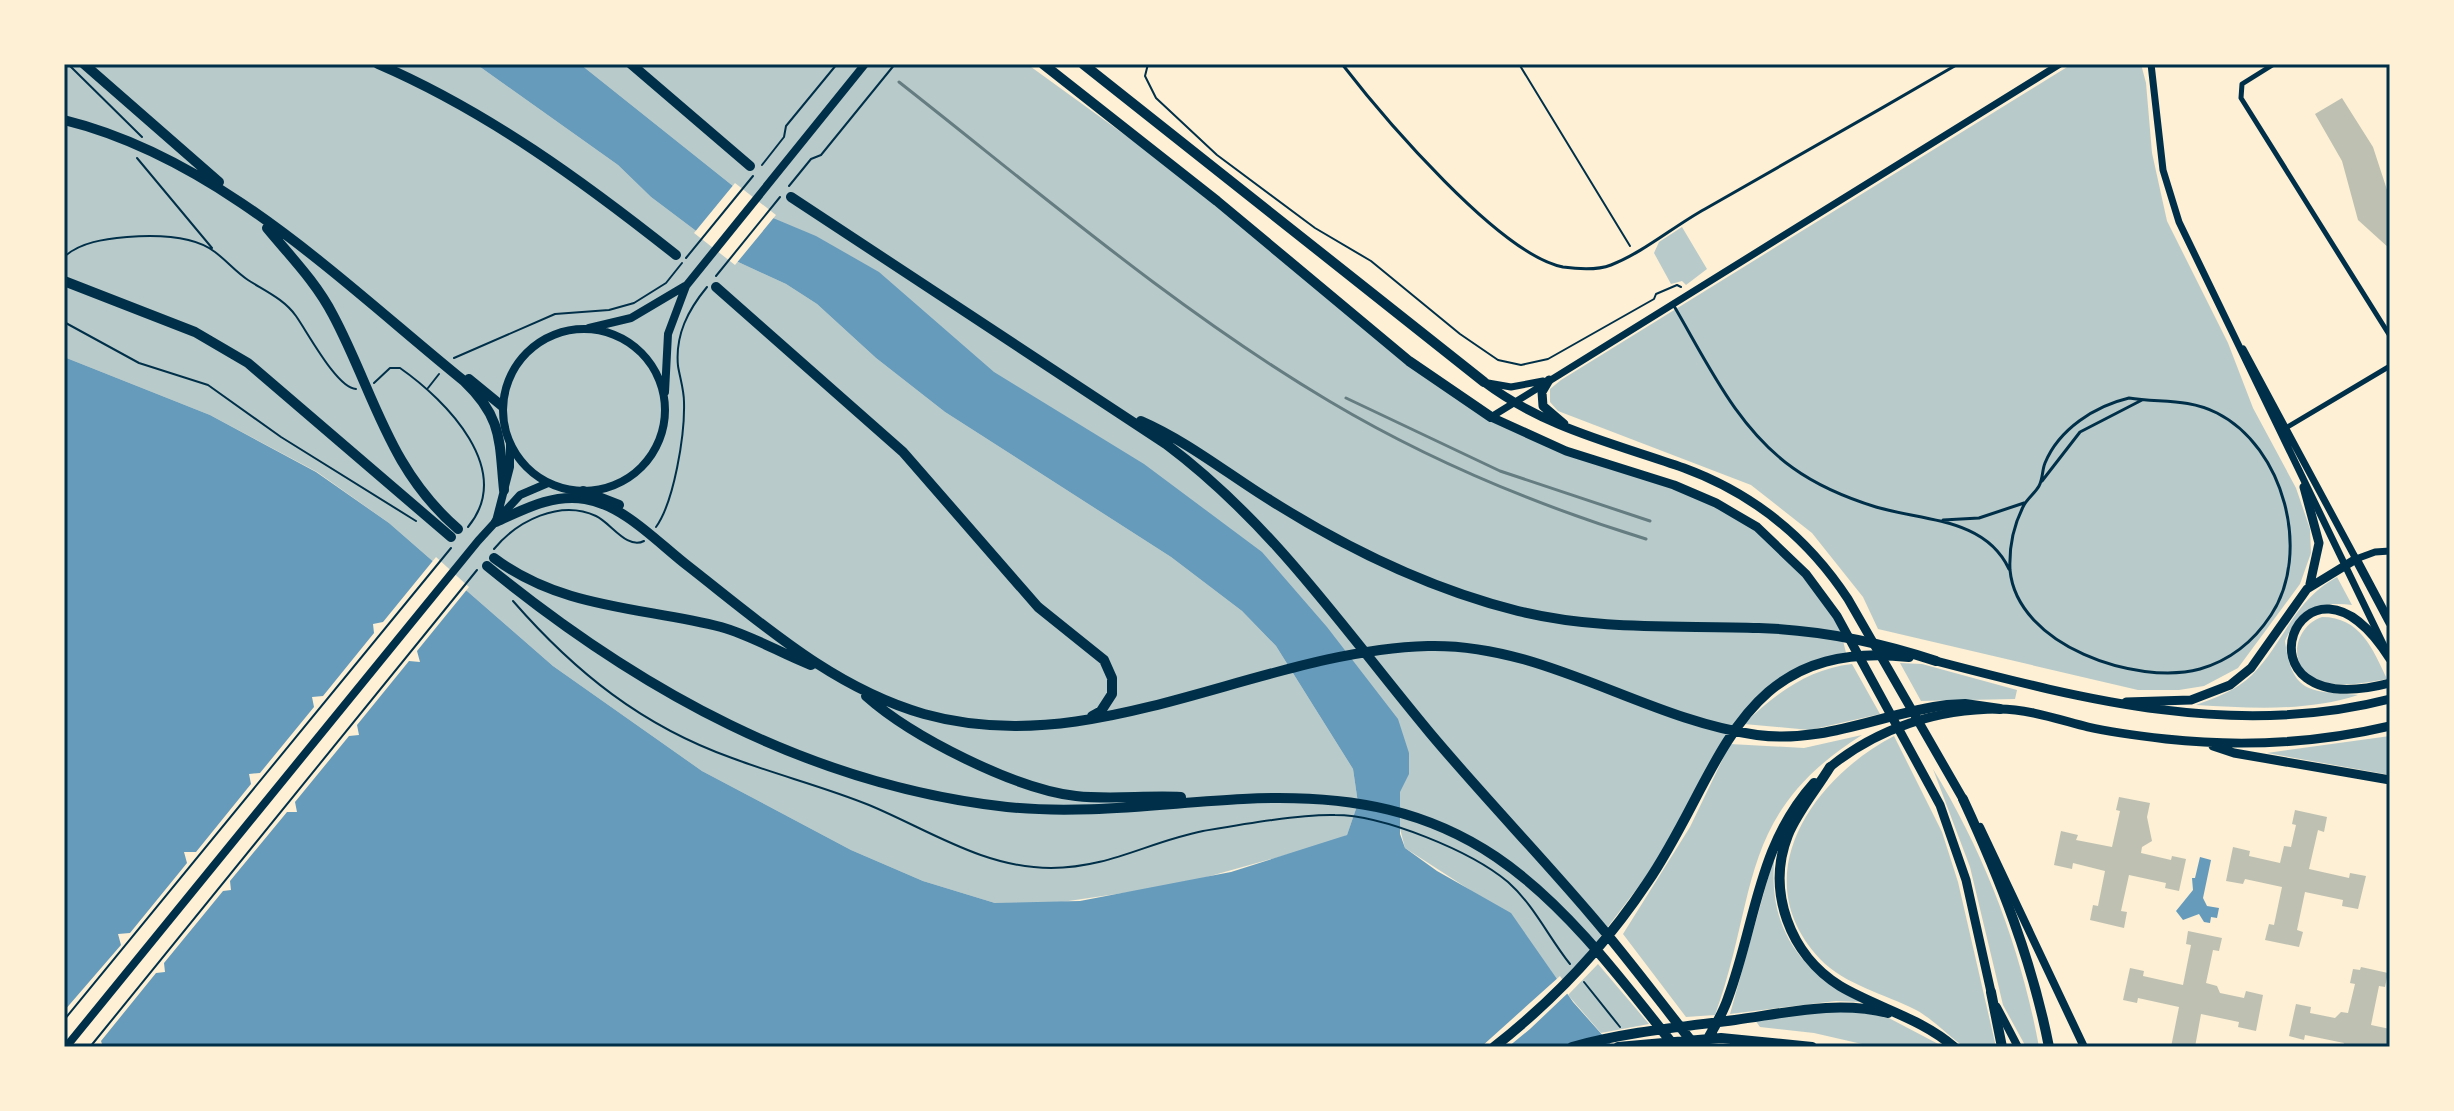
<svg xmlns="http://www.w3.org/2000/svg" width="2454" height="1111" font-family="Bitter,serif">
<rect width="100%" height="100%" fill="#fdf0d5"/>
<path fill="#b9caca" d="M64 64H476L618 165 651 197 736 261 786 284 817 304 876 358 945 412 1171 557 1242 611 1276 646 1353 769 1358 803 1347 835 1329 843 1178 885 1048 904 995 903 923 881 851 850 702 771 553 666 389 523 317 472 210 415 64 357Z
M580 64H1027L1234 214 1445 388 1526 435 1695 493 1775 542 1837 616 1847 657 1817 665 1756 703 1645 878 1562 987 1470 890 1405 848 1368 703 940 341 773 218Z
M2072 64H2141L2146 83 2152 153 2167 221 2228 343 2253 408 2296 488 2310 529 2311 553 2300 584 2238 668 2204 686 2179 690H2138L1878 629 1863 597 1812 533 1751 485 1558 411 1550 402V389L1561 380Z
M1682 227 1707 269 1686 285 1682 281 1671 284 1654 253 1659 242Z
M2337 577 2352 605C2319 601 2299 610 2285 641 2292 695 2311 691 2358 695 2306 712 2250 708 2196 705 2215 698 2237 690 2252 675 2285 642 2292 602 2337 577Z
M2322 617C2360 617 2373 649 2387 679 2364 683 2333 690 2312 677 2286 661 2297 625 2322 617Z
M1900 663 1922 664 2017 690 2015 699 1921 701Z
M1852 664 1880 714 1810 730 1744 724C1775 694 1808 669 1852 664Z
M1862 735C1736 814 1759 894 1715 1015L1686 1017 1623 934 1690 827 1730 744 1804 748Z
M1894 736 1942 832 1958 882 1996 1047C1988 1047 1972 1050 1965 1047 1956 1043 1932 1018 1916 1010 1885 994 1845 985 1820 959 1743 877 1813 778 1894 736Z
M2390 736V775L2267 753Z
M1933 769C1985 854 2021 949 2039 1047H2026L2003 1005 1970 867Z
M1775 853C1766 925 1798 971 1860 1002L1836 1001 1730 1014Z
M1598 964 1649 1024 1601 1033 1568 995Z
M1840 1010 1885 1016 1944 1047H1875L1814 1033 1760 1027 1755 1020Z"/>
<path fill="#669bbc" d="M476 64H580L773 218 816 236 879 272 994 372 1144 464 1262 552 1327 627 1398 719 1409 753V774L1400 792V834L1405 848 1437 871 1511 913 1573 1002 1613 1047H64V357L210 415 316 472 389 523 553 666 702 771 851 850 923 881 995 903 1080 901 1231 872 1347 835 1358 803 1353 769 1276 646 1242 611 1171 557 945 412 876 358 817 304 786 284 736 261 651 197 618 165Z
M2200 857 2211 860 2203 898 2207 906 2219 908 2217 918 2211 917 2210 923 2204 922 2199 914 2183 920 2176 911 2193 890 2192 878H2195Z"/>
<path fill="#fdf0d5" d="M735 183 776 215 735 265 694 233Z
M436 557 469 587 417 651 420 662 409 661 357 725 359 735 349 736 295 802 297 812H287L230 881 231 890 223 891 164 963 165 972 156 973 101 1041 103 1047H64V1011L121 945 118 934 130 933 187 863 184 852H196L251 784 249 774 260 773 314 707 312 697 323 696 374 633 373 624 383 622Z
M1560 976 1570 991 1530 1029 1508 1047H1481Z"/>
<path fill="#bec0b2" d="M2342 98 2373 147 2390 199V249L2358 220 2342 161 2315 114Z
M2119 797 2150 803 2147 817 2152 841 2142 847 2141 853 2171 860 2172 856 2186 859 2179 891 2165 888 2166 883 2129 875 2121 911 2127 912 2124 928 2090 920 2093 905 2098 906 2105 871 2073 863 2072 869 2054 865 2061 831 2078 835 2076 840 2112 847 2120 811 2116 810Z
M2295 810 2327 817 2324 832 2318 830 2309 869 2349 878 2350 873 2366 876 2358 909 2342 906 2343 900 2305 892 2297 930 2303 932 2299 947 2265 940 2269 924 2274 925 2282 887 2245 879 2243 884 2226 881 2233 847 2250 851 2249 856 2280 863 2284 846 2291 847 2296 825 2292 824Z
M2188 931 2222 938 2219 951 2213 950 2206 983 2217 986 2220 993 2244 998 2246 991 2263 995 2256 1031 2238 1027 2239 1022 2201 1014 2195 1047H2171L2179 1007 2138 998 2137 1003 2123 1000 2130 968 2144 971 2143 976 2183 985 2191 945 2186 944Z
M2361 967 2388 973 2385 987 2379 986 2371 1025 2390 1029V1047H2343L2344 1043 2305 1035 2304 1040 2289 1036 2296 1004 2311 1007 2310 1013 2335 1018 2341 1012 2348 1013 2355 984 2350 983 2353 969 2360 970Z"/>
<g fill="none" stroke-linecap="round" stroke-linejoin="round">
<path stroke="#003049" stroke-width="2" d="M68 64 142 137
M1148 64 1145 76 1156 98 1217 155 1315 228 1371 261 1460 334 1498 360 1521 365 1548 359 1654 299 1656 294 1677 285 1681 287
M1519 64 1630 246
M137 158 212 248
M762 165 784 137 786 126 837 64
M789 186 811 159 821 155 895 64
M64 257C80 242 105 239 127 237 153 235 193 235 215 252 227 261 236 272 248 280 265 291 284 299 296 316 308 333 337 388 356 389
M686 258 753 176
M716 276 780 197
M64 322 139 363 208 385 281 437 416 521
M454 358 555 314 609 310 634 303 666 283 682 263
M374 383 390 368H400C447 401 515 470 468 527
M428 388 439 374
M656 527C674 502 685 435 684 402 684 390 680 378 678 366 675 335 688 310 707 287
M494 549C517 521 560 499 596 516 611 523 627 550 644 541
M513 601C575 672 642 726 732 758 777 775 825 787 869 805 929 830 984 868 1051 868 1109 868 1148 842 1203 831 1238 825 1300 814 1335 815 1383 815 1471 851 1508 882 1534 905 1549 938 1570 964
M1584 982 1620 1027
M64 1020 451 548
M90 1047 477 570"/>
<path stroke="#003049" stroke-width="3" d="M1342 64C1383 117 1500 255 1563 267 1577 269 1598 270 1611 265 1644 252 1674 226 1705 209 1789 161 1874 113 1958 64
M1674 306C1708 364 1737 428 1793 468 1818 486 1847 498 1876 507 1924 521 1985 518 2009 569
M2129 398C2160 403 2187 398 2217 413 2284 447 2312 553 2271 615 2254 641 2231 660 2200 669 2137 686 2017 646 2010 570 2009 548 2014 524 2024 505 2028 498 2035 493 2039 486 2043 479 2042 470 2045 463 2059 429 2095 406 2129 398Z
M2042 481 2080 432 2142 400
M1943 520 1979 518 2024 503"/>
<path stroke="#003049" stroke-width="5" d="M2274 64 2242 84 2241 98 2390 336
M2284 429 2390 366"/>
<path stroke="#003049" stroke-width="7" d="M2151 64 2163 170 2179 222 2386 650
M2243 349 2356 559 2375 552 2390 551
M1488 383 1511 387 1543 381
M1491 417 2060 64"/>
<path stroke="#003049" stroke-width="8" d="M589 328 631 318 685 286
M503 410a81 81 0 1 1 162 0a81 81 0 1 1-162 0Z
M665 392 668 334 686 286 865 64
M496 521 510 467V444
M1980 827 2084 1047
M1997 1007 2018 1047
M66 1047 478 541 520 495 548 483"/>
<path stroke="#003049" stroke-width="9" d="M1549 380 1542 392 1543 406 1564 424
M1484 382C1545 428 1613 443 1684 468 1752 493 1808 538 1848 599L1963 799
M1491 417 1566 451 1674 485 1716 503 1757 527 1806 574 1837 616 1940 805 1966 880 1991 992
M2304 487 2319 543 2310 584
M2390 659C2302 517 2221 727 2390 683
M1936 661C2086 700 2236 739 2390 699
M2126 702 2191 700 2230 685 2251 668 2307 589 2356 559 2390 623
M2213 746 2234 753 2390 780
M1830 767C1878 728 1937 709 1999 709 2029 709 2060 720 2088 727 2114 733 2140 736 2166 739 2240 747 2318 743 2390 726"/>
<path stroke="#003049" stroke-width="10" d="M84 64 219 182
M378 64C487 111 584 182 676 255
M631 64 750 166
M1043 64 1217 201 1409 361 1491 417
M1083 64 1484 382
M64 120C219 158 343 283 464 381 503 418 499 441 504 490
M791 197 1166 444C1274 525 1344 630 1430 733 1482 795 1538 853 1590 914 1627 957 1661 1003 1696 1047
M267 228C290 256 316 282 333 315 374 392 388 469 458 529
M64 281 195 332 248 363 451 537
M716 287 903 452 1038 607 1104 660 1112 678V694L1101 711 1092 716
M469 379 502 406
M1141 421C1187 441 1228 474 1270 500 1346 548 1430 589 1518 611 1598 631 1677 625 1759 628 1819 630 1879 642 1936 661
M583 491 619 505
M496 522C525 509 551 494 585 499 624 505 658 543 688 566 761 623 833 688 924 714 1095 762 1258 651 1428 646 1545 643 1643 719 1757 735 1825 744 1882 713 1947 705L1965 704 2000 709
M494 558C562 609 642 607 721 627 753 636 780 653 811 665
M487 566C639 690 809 785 1007 807 1085 815 1165 803 1243 799 1470 787 1547 883 1675 1047
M866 696C912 737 1015 789 1076 796 1111 800 1146 795 1181 797
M1830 767C1816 790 1798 811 1788 835 1766 891 1790 955 1840 986 1877 1008 1921 1018 1954 1047
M1963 799C2000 879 2032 960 2049 1047
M1991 992 2002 1047
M1494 1047C1554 1000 1605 946 1647 883 1723 772 1735 638 1909 657
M1572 1047C1625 1032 1681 1027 1735 1020 1786 1013 1837 1000 1888 1013
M1618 1047 1721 1038 1812 1047
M1703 1047C1712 1031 1722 1016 1728 998 1756 922 1758 845 1814 783"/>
<path stroke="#657d81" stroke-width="3" d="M899 82C1039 192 1176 310 1329 401 1428 460 1536 505 1646 539
M1346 398 1500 471 1650 521"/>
</g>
<rect width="2454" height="1111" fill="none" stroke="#fdf0d5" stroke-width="132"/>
<rect x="66" y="66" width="2322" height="979" fill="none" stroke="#003049" stroke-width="3"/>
</svg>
